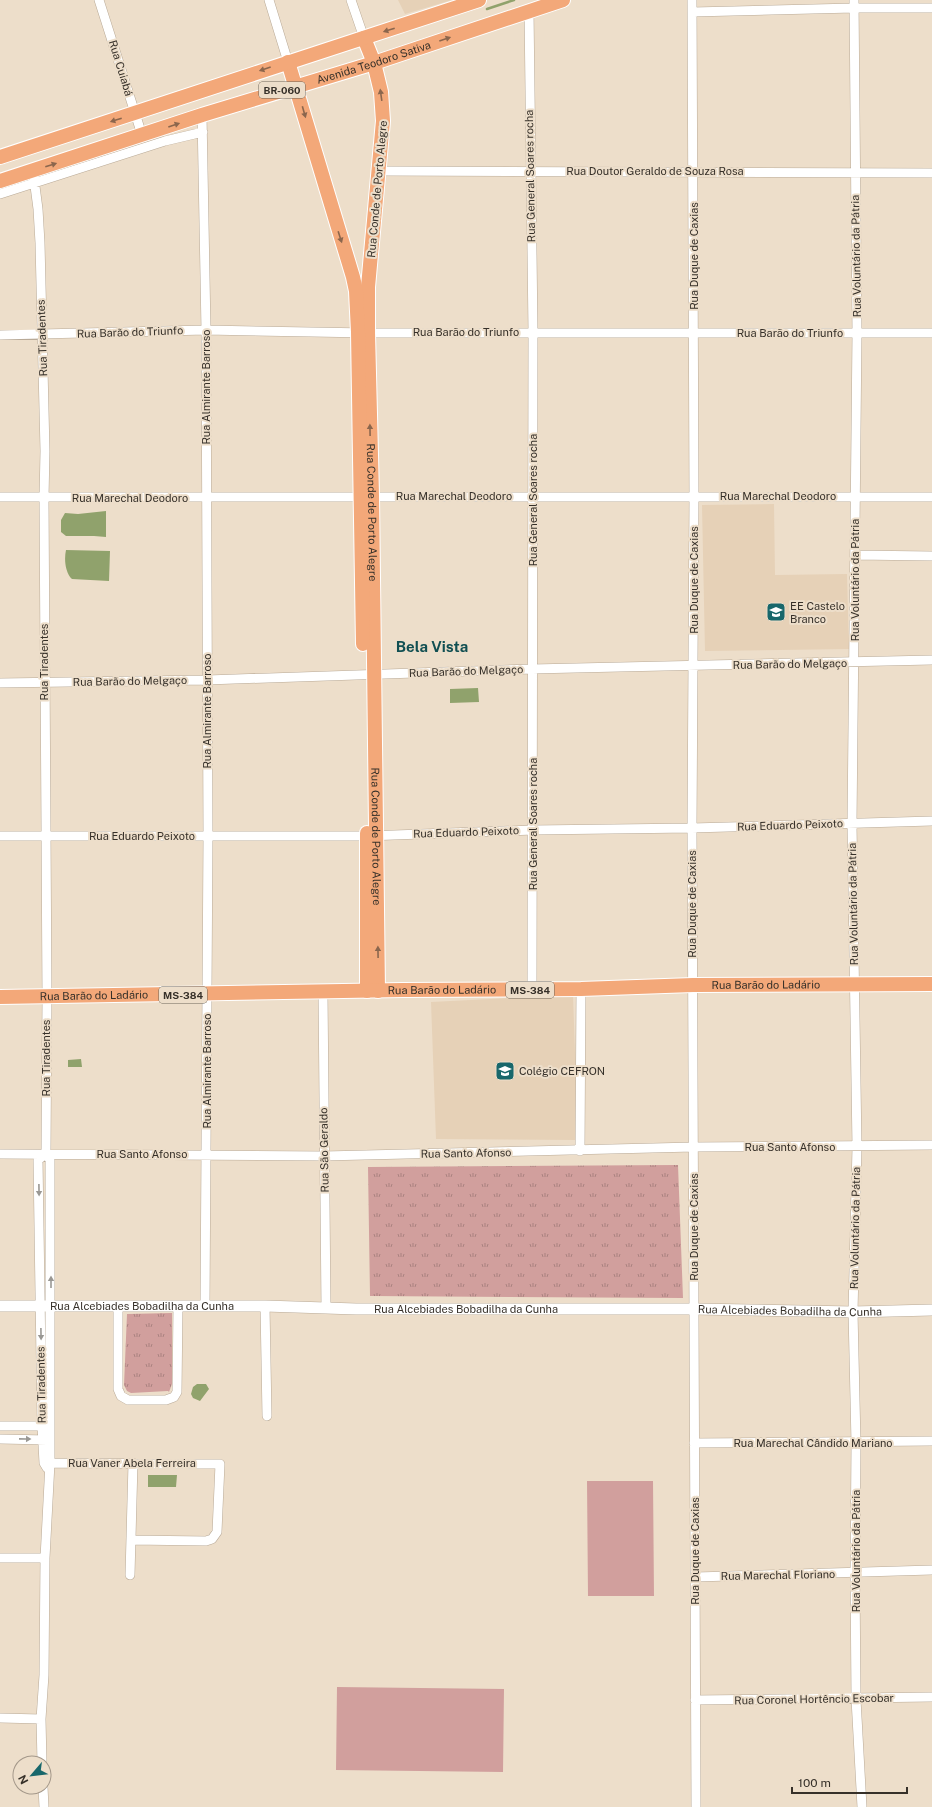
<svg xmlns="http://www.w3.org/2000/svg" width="932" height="1807" font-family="'Public Sans',sans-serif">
<defs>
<pattern id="grass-tufts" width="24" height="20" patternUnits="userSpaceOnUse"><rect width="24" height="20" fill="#d19f9d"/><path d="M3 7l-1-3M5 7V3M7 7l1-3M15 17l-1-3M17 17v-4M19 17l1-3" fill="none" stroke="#aa8280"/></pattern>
</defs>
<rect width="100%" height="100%" fill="#eddeca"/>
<path fill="#e6d1b7" d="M398 0H452L405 14Z
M774 504 775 575 847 574 849 649 705 651 702 505Z
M573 995 578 1140 436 1139 431 1002Z"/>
<path fill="url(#grass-tufts)" d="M678 1165 683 1298 370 1296 368 1167Z
M172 1313V1384L169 1392 168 1391 131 1393 127 1391 124 1385 127 1314Z"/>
<path fill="#d19f9d" d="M587 1481H653L654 1596H588Z
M337 1687 504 1689 503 1772 336 1770Z"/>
<path fill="#90a26c" d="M106 511V537L94 536H66L61 532V520L65 513 78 514Z
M66 550 110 551 109 581 72 579C65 572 64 559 66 550Z
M478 688 479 702 450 703V689Z
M81 1059 82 1067H68V1060Z
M197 1384H206L209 1389 200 1401 193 1398 191 1394 193 1387Z
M148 1475H177L176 1487H148Z"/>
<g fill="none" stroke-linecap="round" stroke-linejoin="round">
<path stroke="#90a26c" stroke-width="2.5" d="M487 9 514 0"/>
<g stroke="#b9aa97" stroke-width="10">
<path id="minor" d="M99 0 142 135
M269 0 288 62
M351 0 364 38
M692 0 694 497 692 828 696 1807
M854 0 857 333 852 824 857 1147 853 1312 856 1443 855 1573 856 1699 862 1807
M529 10 533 332 532 990
M693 12 854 8H932
M202 115 206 330 208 836 205 1306
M33 171 38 209 40 243 45 451 44 498 47 997 46 1154 50 1160V1463L45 1558 44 1675 41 1719 42 1763
M378 171 932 173
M0 194 165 141 203 132
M0 335 206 330 368 333H932
M0 497H932
M855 555 931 556
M0 683 207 680 532 669 932 660
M0 836H367L533 830 692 828 932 821
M323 993 326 1308
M580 1151 581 989
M0 1154 324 1156 694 1147 932 1145
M46 1154 38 1160 42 1426 44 1463 47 1468
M118 1306V1389L121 1396 128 1400H166L174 1397 177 1392 178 1306
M265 1306 267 1416
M0 1426H46
M0 1439 47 1440
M694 1443 932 1441
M46 1463 220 1464 217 1532 212 1539 206 1541 131 1540
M0 1558H45
M130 1575 133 1463
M696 1577 932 1570
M695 1700 932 1697
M0 1718 41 1719
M43 1787 44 1807"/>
</g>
<g stroke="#b9aa97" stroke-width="12">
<g id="tertiary">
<path id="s1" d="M0 1306H265L356 1309H694L853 1312 932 1310"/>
</g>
</g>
<g stroke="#fff" stroke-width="16">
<g id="primary">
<path id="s2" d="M364 38 374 63 381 92 383 121 368 287V333L372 496 378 991"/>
<path d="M288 62 353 277 356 291 358 332 363 644"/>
<path d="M0 157 479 0"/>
<path id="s3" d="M0 181 202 115 374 63 563 0"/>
<path d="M367 833V991"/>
<path id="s4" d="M0 997 403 990 581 989 693 985 932 984"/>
</g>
</g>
<use href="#minor" stroke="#fff" stroke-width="9"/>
<use href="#tertiary" stroke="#fff" stroke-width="11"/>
<use href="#primary" stroke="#f3a879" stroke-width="14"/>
</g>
<defs><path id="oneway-solid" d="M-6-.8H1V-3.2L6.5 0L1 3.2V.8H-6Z"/></defs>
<g fill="#8b664d">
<use href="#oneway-solid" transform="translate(389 30) rotate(162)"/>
<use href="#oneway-solid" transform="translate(445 39) rotate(-19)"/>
<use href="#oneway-solid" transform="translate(265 69) rotate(161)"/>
<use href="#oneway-solid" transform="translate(381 95) rotate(-98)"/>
<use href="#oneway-solid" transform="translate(304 112) rotate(74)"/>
<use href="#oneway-solid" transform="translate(116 120) rotate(162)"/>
<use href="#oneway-solid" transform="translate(174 125) rotate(-19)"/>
<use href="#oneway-solid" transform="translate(51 165) rotate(-18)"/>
<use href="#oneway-solid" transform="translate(340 237) rotate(72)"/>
<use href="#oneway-solid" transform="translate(370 430) rotate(-91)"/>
<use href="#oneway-solid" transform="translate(378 952) rotate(-91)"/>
</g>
<g fill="#9a9894">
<use href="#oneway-solid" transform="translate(39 1190) rotate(89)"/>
<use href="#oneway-solid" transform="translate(51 1282) rotate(-90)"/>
<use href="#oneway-solid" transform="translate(41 1334) rotate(89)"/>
<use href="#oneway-solid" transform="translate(25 1439) rotate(1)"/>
</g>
<defs>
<g id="school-square" transform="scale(1)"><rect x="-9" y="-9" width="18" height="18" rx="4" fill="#18676b" stroke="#eddeca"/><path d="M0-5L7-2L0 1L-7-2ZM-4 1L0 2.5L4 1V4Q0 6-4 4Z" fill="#fff"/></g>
</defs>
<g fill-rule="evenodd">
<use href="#school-square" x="776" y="612"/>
<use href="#school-square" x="505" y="1071"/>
</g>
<g text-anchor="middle" stroke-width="4" stroke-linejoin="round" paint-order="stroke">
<g fill="#eddeca" stroke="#6d6459" stroke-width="1">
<rect x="259" y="82" width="46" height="16" rx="3"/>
<rect x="506" y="982" width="48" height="16" rx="3"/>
<rect x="159" y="987" width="48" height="16" rx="3"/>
</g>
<g font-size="10" font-weight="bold" fill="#363029">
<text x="282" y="94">BR-060</text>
<text x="530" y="994">MS-384</text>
<text x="183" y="999">MS-384</text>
</g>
<g font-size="11" fill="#363029" stroke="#eddeca">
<text dy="4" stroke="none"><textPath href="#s3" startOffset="392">Avenida Teodoro Sativa</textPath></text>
<text transform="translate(121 68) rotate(73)" y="4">Rua Cuiabá</text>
<text x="655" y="175">Rua Doutor Geraldo de Souza Rosa</text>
<text transform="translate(530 176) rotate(-91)" y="4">Rua General Soares rocha</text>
<text transform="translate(377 189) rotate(-85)" y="4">Rua Conde de Porto Alegre</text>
<text transform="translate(694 256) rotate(-90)" y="4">Rua Duque de Caxias</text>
<text transform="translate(856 256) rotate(-91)" y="4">Rua Voluntário da Pátria</text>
<text transform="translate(130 332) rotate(-2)" y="4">Rua Barão do Triunfo</text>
<text x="466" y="336">Rua Barão do Triunfo</text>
<text x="790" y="337">Rua Barão do Triunfo</text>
<text transform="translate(42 338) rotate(-92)" y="4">Rua Tiradentes</text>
<text transform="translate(206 387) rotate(-90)" y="4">Rua Almirante Barroso</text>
<text x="454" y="500">Rua Marechal Deodoro</text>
<text x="778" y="500">Rua Marechal Deodoro</text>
<text x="130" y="502">Rua Marechal Deodoro</text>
<text transform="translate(533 500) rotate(-90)" y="4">Rua General Soares rocha</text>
<text dy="4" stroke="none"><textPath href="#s2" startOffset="478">Rua Conde de Porto Alegre</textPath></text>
<text transform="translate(694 580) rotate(-90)" y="4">Rua Duque de Caxias</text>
<text transform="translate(855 580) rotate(-90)" y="4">Rua Voluntário da Pátria</text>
<text transform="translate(44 662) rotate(-90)" y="4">Rua Tiradentes</text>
<text transform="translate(790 664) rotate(-1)" y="4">Rua Barão do Melgaço</text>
<text transform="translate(466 671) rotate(-2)" y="4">Rua Barão do Melgaço</text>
<text transform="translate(130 681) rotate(-1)" y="4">Rua Barão do Melgaço</text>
<text transform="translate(207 711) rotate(-90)" y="4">Rua Almirante Barroso</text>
<text transform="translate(533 824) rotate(-90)" y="4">Rua General Soares rocha</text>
<text transform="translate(790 825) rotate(-2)" y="4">Rua Eduardo Peixoto</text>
<text transform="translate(466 832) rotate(-2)" y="4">Rua Eduardo Peixoto</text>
<text x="142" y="840">Rua Eduardo Peixoto</text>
<text dy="4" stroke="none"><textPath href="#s2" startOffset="802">Rua Conde de Porto Alegre</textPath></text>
<text transform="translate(692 904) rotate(-90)" y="4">Rua Duque de Caxias</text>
<text transform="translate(853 904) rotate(-91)" y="4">Rua Voluntário da Pátria</text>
<text dy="4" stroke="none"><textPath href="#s4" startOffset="766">Rua Barão do Ladário</textPath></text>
<text dy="4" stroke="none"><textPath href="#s4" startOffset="442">Rua Barão do Ladário</textPath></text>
<text dy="4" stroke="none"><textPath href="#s4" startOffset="94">Rua Barão do Ladário</textPath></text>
<text transform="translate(46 1058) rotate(-90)" y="4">Rua Tiradentes</text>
<text transform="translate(207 1071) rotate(-90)" y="4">Rua Almirante Barroso</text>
<text x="790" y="1151">Rua Santo Afonso</text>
<text transform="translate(324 1150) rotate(-91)" y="4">Rua São Geraldo</text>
<text transform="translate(466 1153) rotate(-1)" y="4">Rua Santo Afonso</text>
<text x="142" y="1158">Rua Santo Afonso</text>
<text transform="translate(694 1227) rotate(-90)" y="4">Rua Duque de Caxias</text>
<text transform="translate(855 1228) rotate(-89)" y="4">Rua Voluntário da Pátria</text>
<text dy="4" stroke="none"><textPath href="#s1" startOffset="142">Rua Alcebiades Bobadilha da Cunha</textPath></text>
<text dy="4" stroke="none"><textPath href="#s1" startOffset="466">Rua Alcebiades Bobadilha da Cunha</textPath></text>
<text dy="4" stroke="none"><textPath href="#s1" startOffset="790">Rua Alcebiades Bobadilha da Cunha</textPath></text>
<text transform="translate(41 1385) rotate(-91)" y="4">Rua Tiradentes</text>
<text x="813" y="1447">Rua Marechal Cândido Mariano</text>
<text x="132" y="1467">Rua Vaner Abela Ferreira</text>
<text transform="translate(695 1551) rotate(-90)" y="4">Rua Duque de Caxias</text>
<text transform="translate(856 1551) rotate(-90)" y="4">Rua Voluntário da Pátria</text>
<text transform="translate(778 1575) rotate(-1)" y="4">Rua Marechal Floriano</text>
<text transform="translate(814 1699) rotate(-1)" y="4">Rua Coronel Hortêncio Escobar</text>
</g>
<g font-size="11" fill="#363029" stroke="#eddeca" text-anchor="start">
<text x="790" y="610">EE Castelo<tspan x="790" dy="13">Branco</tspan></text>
<text x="519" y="1075">Colégio CEFRON</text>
</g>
<g font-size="15" font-weight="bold" fill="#114f52" stroke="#eddeca">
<text x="432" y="652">Bela Vista</text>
</g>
</g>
<g transform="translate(32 1775) rotate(242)"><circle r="19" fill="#eddeca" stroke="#a4988a"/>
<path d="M0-3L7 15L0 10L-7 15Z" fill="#18676b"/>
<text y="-6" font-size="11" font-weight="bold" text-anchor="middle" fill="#363029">N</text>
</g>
<path d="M792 1787v6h115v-6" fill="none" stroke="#363029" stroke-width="2"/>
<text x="798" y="1787" font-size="12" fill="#363029" stroke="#eddeca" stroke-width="3" paint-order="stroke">100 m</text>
</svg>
